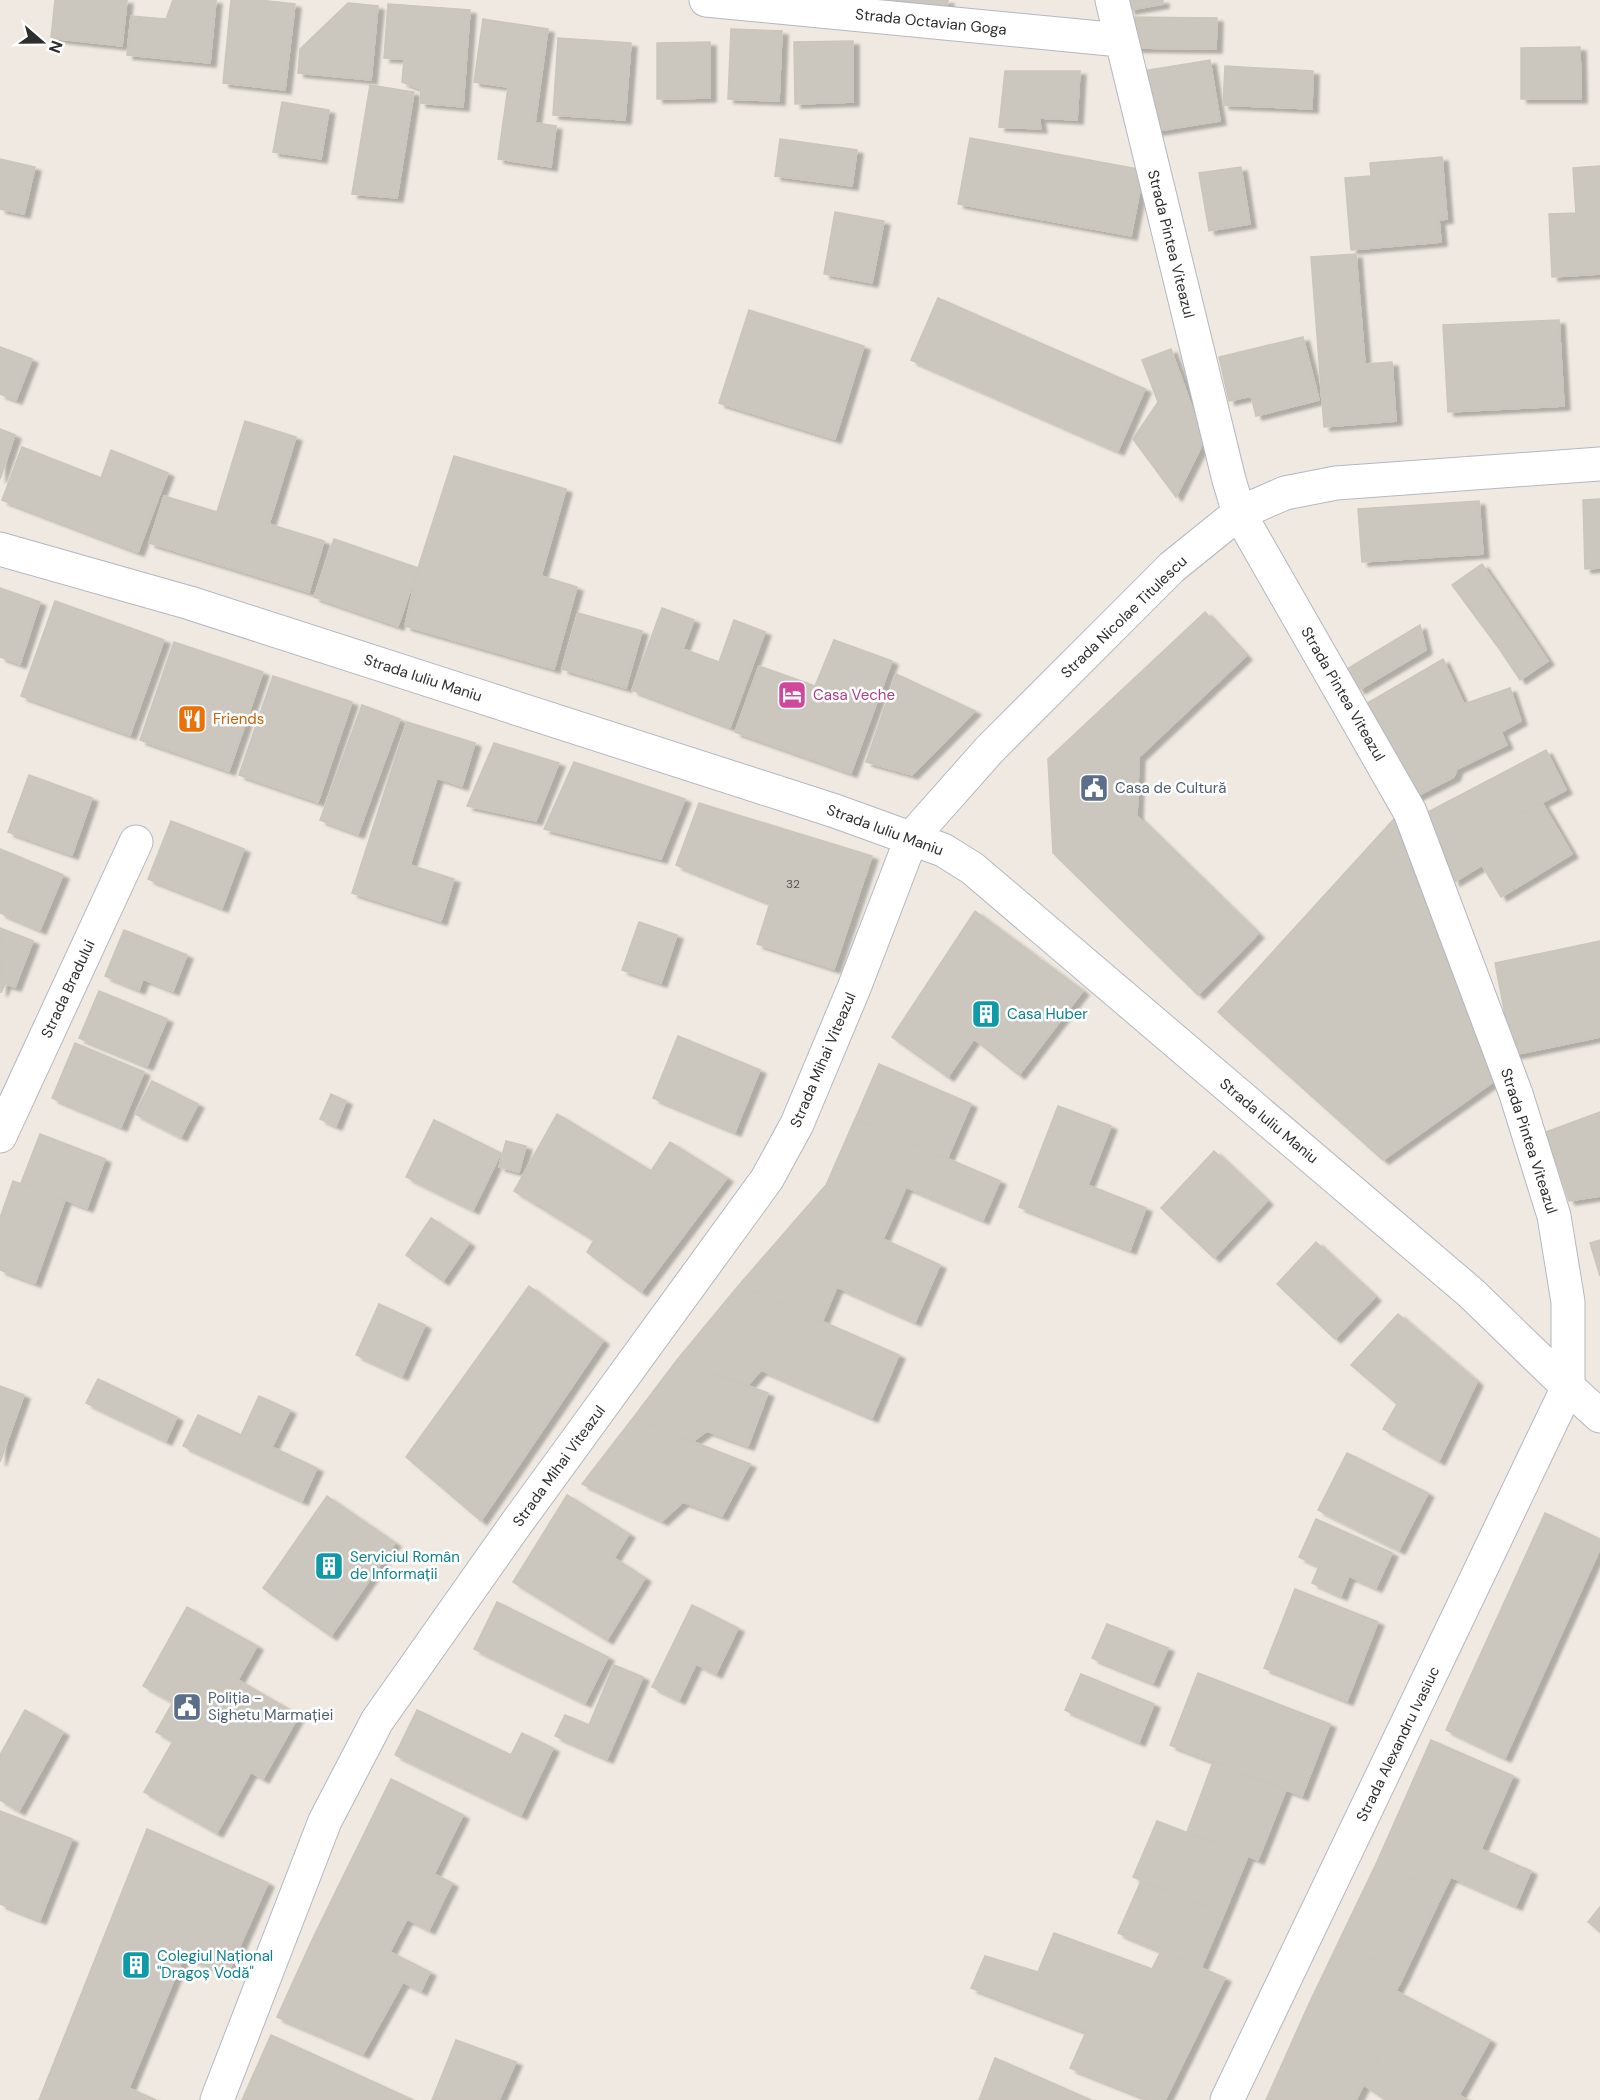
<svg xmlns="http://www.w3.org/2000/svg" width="1600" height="2100" font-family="'DM Sans',sans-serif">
<defs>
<filter id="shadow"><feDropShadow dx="6" dy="4" stdDeviation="1.5" flood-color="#0004"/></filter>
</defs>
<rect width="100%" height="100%" fill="#efe9e1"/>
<path fill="#cbc7bf" stroke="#cbc5ba" stroke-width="1.5" filter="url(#shadow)" d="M55 0H127L122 46 51 38Z
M173 0H216L210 63 127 55 131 16 166 19Z
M231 0H259L295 4 285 90 223 83Z
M841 0H948L945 19Z
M1128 0H1163V4L1129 10Z
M348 3 378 6 371 80 298 73 300 49Z
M388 4 470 10 463 107 420 103 421 89 402 82 404 59 384 58Z
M1127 17 1217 18 1216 49 1127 48Z
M483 19 548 29 535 123 556 126 551 167 498 159 508 87 474 82Z
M731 29 782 31 779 101 728 99Z
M558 38 631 43 625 120 553 115Z
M853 41V102L795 104 794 42Z
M710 42V98L657 99V43Z
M1580 47 1581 99H1521V48Z
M1210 60 1220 121 1152 132 1142 71Z
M1225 66 1313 71 1312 109 1223 105Z
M1005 71H1080L1077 120 1039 118 1041 129 999 127Z
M370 85 414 92 397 198 352 194Z
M282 102 329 110 321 159 273 152Z
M970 138 1144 170 1131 236 958 204Z
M780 139 857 150 852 186 775 176Z
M1442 157 1447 219 1439 220 1441 242 1351 250 1345 178 1371 176 1370 163Z
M0 159 35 167 24 214 0 209Z
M1600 166V274L1552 277 1549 214 1576 213 1573 168Z
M1241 167 1250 224 1209 231 1199 173Z
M835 212 884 221 872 283 824 274Z
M1356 254 1365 364 1392 362 1396 421 1324 427 1311 257Z
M938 298 1145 389 1118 451 911 360Z
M749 310 864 346 835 439 719 403Z
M1559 320 1564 406 1448 412 1443 325Z
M1303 337 1319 400 1256 416 1251 396 1229 401 1219 357Z
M0 347 32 359 16 400 0 394Z
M1171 349 1204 441 1176 497 1133 439 1158 402 1142 360Z
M245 421 296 437 269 524 324 541 309 592 149 543 164 496 217 512Z
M0 429 15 435 0 479Z
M22 447 101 478 111 450 168 473 138 552 2 500Z
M454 456 566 489 541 576 577 587 554 669 405 626 418 568Z
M1600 499V568L1585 569 1583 500Z
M1479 501 1483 554 1362 562 1358 509Z
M334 539 418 568 398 626 314 597Z
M1482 564 1528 631 1500 650 1452 585Z
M0 588 40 602 20 664 0 657Z
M55 601 164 640 130 735 21 696Z
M662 608 694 620 683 649 719 662 734 620 765 632 730 727 632 690Z
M1205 612 1246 656 1139 757 1137 816 1258 934 1198 995 1053 853 1048 759Z
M578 613 642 631 626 688 562 669Z
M1420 625 1426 650 1359 690 1347 669Z
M1528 631 1548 661 1520 680 1500 650Z
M834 640 892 661 851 773 735 732 759 666 815 686Z
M174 642 263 672 229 771 140 740Z
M1443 659 1464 704 1510 688 1521 721 1501 732 1507 745 1457 769 1454 777 1413 798 1364 705Z
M896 674 975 711 912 775 866 762Z
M273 676 352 702 318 802 239 775Z
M362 705 400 719 358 834 320 820Z
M407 722 475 743 462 786 437 778 410 865 454 879 441 921 352 893Z
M494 743 559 763 536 821 467 806Z
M1546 750 1566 790 1445 854 1424 814Z
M574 762 685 799 661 859 544 829Z
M29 775 92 798 72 855 8 832Z
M699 803 872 856 834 969 757 944 770 903 676 865Z
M1542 803 1572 854 1501 897 1482 865 1454 882 1445 854Z
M1394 819 1493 1082 1383 1160 1218 1012Z
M171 821 244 849 222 908 148 879Z
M0 849 63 875 40 930 0 913Z
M975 911 1083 991 1019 1075 974 1039 948 1077 892 1037Z
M639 922 677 935 661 983 622 970Z
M0 928 33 941 15 987 5 984 1 993Z
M124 930 187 955 173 991 143 979 139 990 105 976Z
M1600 941V1037L1513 1055 1495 963Z
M99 991 167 1019 147 1066 79 1038Z
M678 1036 760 1070 735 1132 653 1098Z
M75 1043 144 1072 121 1127 52 1098Z
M879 1064 971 1104 947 1159 855 1119Z
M152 1081 198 1104 181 1137 135 1114Z
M331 1094 346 1101 336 1126 320 1119Z
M1058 1106 1111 1126 1088 1185 1146 1208 1130 1250 1019 1207Z
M1600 1112V1196L1569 1201 1546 1132Z
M557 1114 651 1171 670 1142 727 1178 641 1292 587 1252 594 1240 514 1191Z
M855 1119 1000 1181 983 1220 906 1187 894 1215 826 1185Z
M434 1120 501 1153 473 1210 406 1177Z
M40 1134 105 1159 87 1208 21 1183Z
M506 1141 526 1146 519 1172 499 1167Z
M1214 1151 1267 1201 1214 1258 1161 1208Z
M13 1181 65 1200 35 1283 0 1270V1218Z
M826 1185 894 1215 883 1239 940 1265 915 1322 837 1287 822 1322 739 1285Z
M431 1218 469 1243 443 1281 406 1255Z
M1600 1240V1276L1590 1243Z
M1316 1242 1375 1297 1335 1339 1277 1284Z
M739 1285 899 1355 872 1418 761 1370 747 1386 677 1360Z
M529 1286 603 1341 481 1521 406 1457Z
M379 1304 425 1325 402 1376 356 1355Z
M1398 1314 1477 1382 1439 1461 1383 1429 1397 1404 1351 1365Z
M677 1360 768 1393 748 1446 707 1431 692 1442 633 1418Z
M98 1379 177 1417 166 1441 86 1403Z
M0 1386 24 1395 0 1462Z
M259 1396 290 1410 272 1447 317 1468 302 1501 183 1446 198 1415 241 1435Z
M633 1418 750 1464 722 1516 683 1502 662 1521 582 1484Z
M1347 1453 1428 1493 1399 1550 1318 1510Z
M567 1495 629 1534 614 1558 645 1578 607 1640 513 1582Z
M327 1496 395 1543 331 1636 263 1588Z
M1545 1513 1600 1539V1549L1505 1758 1446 1730Z
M1316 1519 1392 1553 1376 1588 1349 1576 1341 1596 1312 1583 1319 1566 1299 1557Z
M1295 1589 1378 1622 1347 1701 1264 1668Z
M497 1602 608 1657 585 1703 474 1649Z
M692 1605 738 1628 716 1674 696 1664 679 1700 652 1687Z
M187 1607 257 1646 238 1680 299 1715 263 1779 251 1772 217 1833 144 1792 173 1741 156 1732 173 1702 143 1686Z
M1107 1624 1168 1648 1153 1683 1092 1658Z
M614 1665 643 1677 607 1759 555 1736 565 1715 589 1725Z
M1198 1673 1330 1724 1302 1796 1170 1745Z
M1081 1674 1154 1704 1139 1742 1065 1710Z
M25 1710 63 1732 19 1811 0 1800V1755Z
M417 1710 511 1755 522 1733 553 1748 521 1815 395 1755Z
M1431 1740 1513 1776 1481 1849 1531 1871 1516 1906 1451 1877 1443 1893 1376 1864Z
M1213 1762 1286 1790 1258 1860 1187 1832Z
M391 1779 463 1815 434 1874 452 1883 429 1930 407 1919 390 1952 430 1972 421 1991 313 1938Z
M0 1811 72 1839 40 1920 0 1904Z
M1157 1821 1248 1856 1224 1914 1133 1877Z
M147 1829 268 1883 227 1975 184 1956 129 2088 156 2100H39Z
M1376 1864 1443 1893 1404 1975 1339 1941Z
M1141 1881 1224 1914 1201 1968 1118 1933Z
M1600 1907V1932L1588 1922Z
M1054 1933 1152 1969 1161 1951 1225 1978 1165 2100H1150L1070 2068 1086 2032 971 1988 985 1956 1038 1972Z
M313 1938 403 1982 363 2054 277 2017Z
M1339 1941 1404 1975 1396 1991 1490 2040 1459 2095 1385 2044 1308 2006Z
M1308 2006 1385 2044 1356 2100H1266Z
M271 2035 413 2100H242Z
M456 2040 516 2062 499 2100H432Z
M1385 2044 1459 2095 1467 2100H1386L1364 2085Z
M995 2058 1091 2100H979Z"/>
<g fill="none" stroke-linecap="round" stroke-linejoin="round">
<g stroke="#b4b7c1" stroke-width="35">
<path id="minor" d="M706 0 1120 40
M1112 0 1229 480 1239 513 1410 812 1516 1094 1554 1216 1568 1302V1387
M0 1136 136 842
M217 2100 325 1821 377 1721 513 1528 767 1179 797 1124 854 988 912 837"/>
</g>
<g stroke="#b4b7c1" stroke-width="35">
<path id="tertiary" d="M1568 1387 1600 1416"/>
</g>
<g stroke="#b4b7c1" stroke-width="35">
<path id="secondary" d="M0 549 190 603 835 811 943 850 972 868 1471 1293 1568 1387 1227 2100
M912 837 990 749 1172 567 1239 513 1285 493 1336 483 1600 464"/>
</g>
<use href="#minor" stroke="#fff" stroke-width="33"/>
<use href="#tertiary" stroke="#fff" stroke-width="33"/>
<use href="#secondary" stroke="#fff" stroke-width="33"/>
</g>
<defs>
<g id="hotel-square" transform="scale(1.5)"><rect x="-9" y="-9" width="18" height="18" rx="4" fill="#d1479c" stroke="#fff"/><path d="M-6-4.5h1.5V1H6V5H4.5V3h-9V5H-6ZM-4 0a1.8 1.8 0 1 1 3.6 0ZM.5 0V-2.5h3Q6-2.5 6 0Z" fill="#fff"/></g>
<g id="restaurant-square" transform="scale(1.5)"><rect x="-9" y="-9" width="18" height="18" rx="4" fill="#e8710a" stroke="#fff"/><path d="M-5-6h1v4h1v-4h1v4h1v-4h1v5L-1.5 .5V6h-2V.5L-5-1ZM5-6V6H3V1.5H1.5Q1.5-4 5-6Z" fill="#fff"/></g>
<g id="civic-square" transform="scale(1.5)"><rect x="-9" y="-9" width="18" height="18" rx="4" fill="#5c6f8a" stroke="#fff"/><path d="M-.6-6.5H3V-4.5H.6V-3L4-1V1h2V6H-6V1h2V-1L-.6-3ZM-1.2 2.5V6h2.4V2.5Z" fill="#fff"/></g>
<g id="building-square" transform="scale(1.5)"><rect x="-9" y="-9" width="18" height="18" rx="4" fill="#0f9aa8" stroke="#fff"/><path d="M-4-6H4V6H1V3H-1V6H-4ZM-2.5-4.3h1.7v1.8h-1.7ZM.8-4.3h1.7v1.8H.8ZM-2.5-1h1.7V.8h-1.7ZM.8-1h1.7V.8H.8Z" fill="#fff"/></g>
</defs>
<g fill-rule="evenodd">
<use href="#hotel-square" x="792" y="695"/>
<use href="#restaurant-square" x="192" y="719"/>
<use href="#civic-square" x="1094" y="788"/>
<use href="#building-square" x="986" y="1014"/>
<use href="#building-square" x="329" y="1566"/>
<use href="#civic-square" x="187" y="1707"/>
<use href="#building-square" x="136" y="1965"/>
</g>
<g text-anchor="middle" stroke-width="5" stroke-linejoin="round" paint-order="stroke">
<g font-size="12" fill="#555452">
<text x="793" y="888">32</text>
</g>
<g font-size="15" fill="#2e2e2e" stroke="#fff">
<text transform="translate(931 22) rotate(6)" y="5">Strada Octavian Goga</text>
<text transform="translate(1171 244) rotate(76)" y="5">Strada Pintea Viteazul</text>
<text transform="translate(1124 617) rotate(-44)" y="5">Strada Nicolae Titulescu</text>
<text transform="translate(423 678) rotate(18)" y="5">Strada Iuliu Maniu</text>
<text transform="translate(1343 694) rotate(60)" y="5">Strada Pintea Viteazul</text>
<text transform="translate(885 830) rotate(20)" y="5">Strada Iuliu Maniu</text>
<text transform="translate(68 989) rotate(-65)" y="5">Strada Bradului</text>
<text transform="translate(823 1060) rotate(-67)" y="5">Strada Mihai Viteazul</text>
<text transform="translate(1269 1121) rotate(40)" y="5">Strada Iuliu Maniu</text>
<text transform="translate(1529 1141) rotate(72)" y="5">Strada Pintea Viteazul</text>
<text transform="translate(559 1466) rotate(-54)" y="5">Strada Mihai Viteazul</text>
<text transform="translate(1398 1744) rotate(-64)" y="5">Strada Alexandru Ivasiuc</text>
</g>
<g font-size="15" fill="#b23c85" stroke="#fff" text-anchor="start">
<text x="813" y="700">Casa Veche</text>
</g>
<g font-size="15" fill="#c56008" stroke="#fff" text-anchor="start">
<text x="213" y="724">Friends</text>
</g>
<g font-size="15" fill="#4e5e75" stroke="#fff" text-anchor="start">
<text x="1115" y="793">Casa de Cultură</text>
<text x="208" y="1703">Poliția -<tspan x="208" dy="17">Sighetu Marmației</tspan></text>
</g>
<g font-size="15" fill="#0d838f" stroke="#fff" text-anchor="start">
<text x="1007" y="1019">Casa Huber</text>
<text x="350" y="1562">Serviciul Român<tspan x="350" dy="17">de Informații</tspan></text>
<text x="157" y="1961">Colegiul Național<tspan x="157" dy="17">"Dragoș Vodă"</tspan></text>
</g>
</g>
<g transform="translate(42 42) rotate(110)" stroke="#ffffff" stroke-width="4.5" paint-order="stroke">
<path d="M0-4.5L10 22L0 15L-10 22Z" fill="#2e2e2e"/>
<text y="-9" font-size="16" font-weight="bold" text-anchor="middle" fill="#2e2e2e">N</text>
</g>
</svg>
